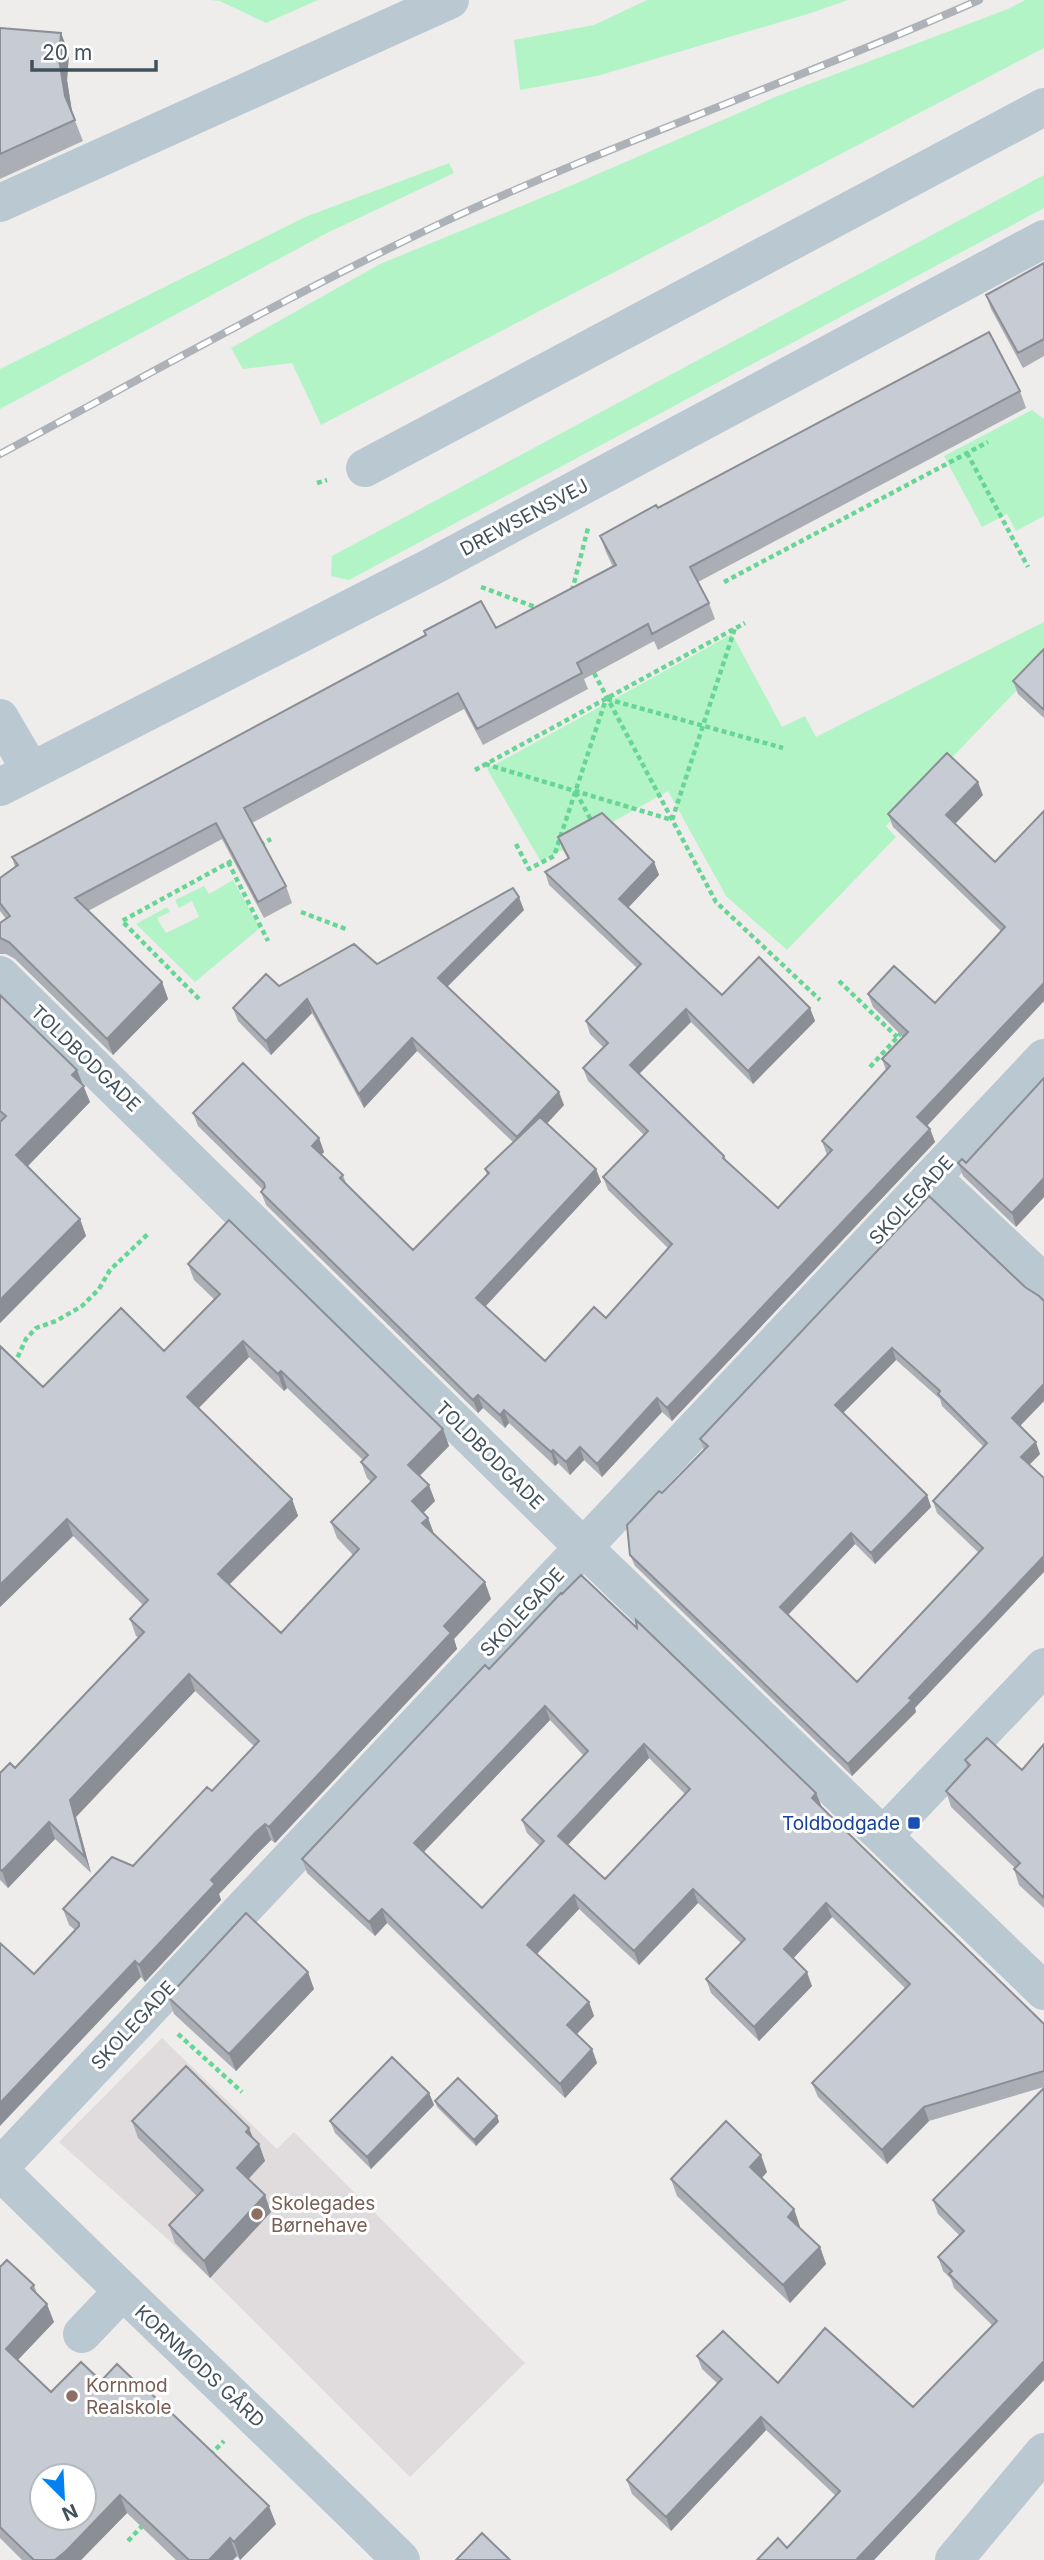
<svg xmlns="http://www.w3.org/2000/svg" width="1044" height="2560" font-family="Inter,sans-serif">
<rect width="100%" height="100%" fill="#efecec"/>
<path fill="#e0dcde" d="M162 2038 277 2149 294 2132 525 2363 410 2477 211 2278 59 2142Z"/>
<path fill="#b3f4c6" d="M210 0H318L266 23 220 1Z
M647 0H848L811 13 597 76 520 90 514 40 594 25Z
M1025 0H1044V48L321 425 292 363 243 369 231 348 380 264 570 186 780 95 1008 9Z
M449 163 454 173 327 233 0 409V369L305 217Z
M1044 175V208L349 580 331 576 332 556Z
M1032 410 1044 419V516L1016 531 1007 514 982 527 944 456Z
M1044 622V662L886 826 896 837 787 950 726 896 668 791 541 862 487 769 732 634 782 727 805 716 816 737Z
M233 880 260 928 195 982 136 924 167 907 170 912 157 918 166 933 199 917 192 901 179 908 175 900 204 886 209 894Z"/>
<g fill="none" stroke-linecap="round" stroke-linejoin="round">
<path stroke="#67d695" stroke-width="4.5" stroke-dasharray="5 3.5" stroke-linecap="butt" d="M967 453 1028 567
M317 483 327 480
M724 582 988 442
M481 587 538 608
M572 591 588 528
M594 673 716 902 820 1000
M607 699 783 748
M485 764 672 820 735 628
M475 770 745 623
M576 792 592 822
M516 844 529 869 554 856 606 699
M260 845 271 839
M228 862 268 941
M301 912 346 929
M839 981 897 1037
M199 999 122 921 237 858
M870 1067 903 1031
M14 1365 26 1339 36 1328 56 1321 82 1306 99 1289 110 1270 148 1234
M178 2034 242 2092
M210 2455 224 2441
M128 2541 144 2524"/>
<path stroke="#bac9d1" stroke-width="38" d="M0 203 450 0
M365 468 1044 107
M0 718 31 771
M0 787 429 568 1044 239
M0 975 583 1547 1044 1991
M932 1177 1044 1283
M883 1836 1044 1667
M0 2167 1044 1058
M0 2171C132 2302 269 2429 401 2560
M82 2334 122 2292
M954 2560 1044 2452"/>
<g stroke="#adb2b8" stroke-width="8">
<path id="rail" d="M0 454C144 377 286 297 433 227 611 143 799 80 979 0"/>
</g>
<use href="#rail" stroke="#fff" stroke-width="5" stroke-dasharray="16" stroke-linecap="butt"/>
</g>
<path fill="#abafb5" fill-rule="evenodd" d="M0 28 61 33 69 54 67 80 72 113 83 141 0 179Z
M1044 263V356L1023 368 991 309 986 295Z
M1020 391 1026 408 698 582 709 603 715 619 658 650 654 641 584 679 588 689 483 745 464 709 252 823 286 886 292 903 264 918 222 839 88 911 162 982 168 999 113 1055 15 959 6 954H0V923L6 919 0 911V878L15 867 12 857 426 635 424 631 496 628 613 567 606 552 600 536 658 508Z
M1044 649V718L1018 694 1013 681Z
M983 795 955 824 1044 1001 927 1126 930 1129 935 1142 672 1421 662 1412 602 1477 584 1460 570 1475 558 1463 555 1466 509 1423 505 1428 483 1408 478 1413 266 1205 261 1192 263 1190 198 1126 193 1113 319 1138 324 1152 321 1154 343 1175 346 1183 413 1250 487 1175 485 1169 513 1142 417 1051 364 1108 312 1013 271 1055 238 1021 233 1008 279 986 377 964 524 910 447 987 564 1105 547 1123 596 1169 601 1182 485 1307 545 1361 606 1318 668 1248 608 1190 603 1177 644 1135 588 1081 583 1068 603 1047 590 1034 586 1021 637 968 549 885 545 872 568 859 563 850 558 837 654 862 659 875 628 908 722 995 810 1008 815 1021 753 1084 691 1022 639 1074 724 1156 726 1160 778 1208 827 1155 822 1141 886 1070 882 1059 903 1037 873 1007 868 994 935 1003 1001 931 893 827 888 814Z
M0 995 81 1083 90 1102 27 1167 80 1219 86 1236 0 1323Z
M1044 1078V1197L1016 1227 963 1176 958 1163H966Z
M188 1264 443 1429 449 1446 420 1476 435 1501 423 1513 428 1518 434 1534 491 1599 454 1639 457 1649 275 1843 271 1840 262 1849 219 1894 221 1900 145 1982 141 1977 34 1974 75 1930 69 1925 63 1909 133 1866 212 1791 254 1746 195 1691 76 1817 91 1873 55 1839 8 1888 0 1880V1773L15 1768 139 1638 136 1636 130 1619 143 1605 73 1536 0 1607 43 1387 164 1351 214 1299 194 1280ZM249 1357 284 1391 287 1388 363 1460 361 1462 367 1478 371 1482 331 1522 337 1538 353 1555 281 1633 229 1584 298 1516 292 1499 198 1408Z
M1025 1287 1044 1301V1401L1020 1426 1040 1454 1030 1464 915 1708 916 1712 852 1776 635 1566 630 1555 662 1493 704 1450 700 1439ZM896 1360 940 1399 942 1406 984 1447 933 1501 937 1513 979 1553 857 1682 788 1615 855 1544 875 1564 931 1507 927 1495 843 1413Z
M637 1628 816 1793 821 1807 1044 2024V2087L929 2121 887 2164 818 2097 812 2083 905 1988 832 1917 793 1958 812 1986 759 2041 711 1993 706 1979 741 1943 698 1903 639 1965 579 1909 537 1954 589 2002 594 2016 577 2034 592 2049 597 2063 565 2098 387 1923 375 1936 307 1873 302 1859 489 1669ZM550 1720 584 1756 522 1820 527 1833 540 1846 482 1908 423 1852ZM649 1758 685 1794 605 1879 568 1845Z
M1044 1744V1908L1019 1885 1014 1869 1015 1868 951 1807 946 1791 967 1768 965 1760 1022 1770Z
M314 1989 236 2071 174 2014 168 1997Z
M1044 2088V2380L874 2560H757L787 2548 836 2496 766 2430 671 2531 632 2494 627 2480 718 2384 702 2369 697 2356 778 2383 913 2407 992 2325 954 2288 951 2279 943 2271 938 2257 959 2235 938 2214 933 2200Z
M429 2093 434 2105 371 2169 335 2133 330 2121Z
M435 2101 497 2116 499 2122 476 2146 437 2107Z
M132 2121 254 2139 259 2144 265 2161 248 2179 271 2212 210 2278 175 2243 169 2225 197 2196 138 2138Z
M767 2172 762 2178 794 2209 800 2227 799 2228 820 2247 826 2264 790 2303 677 2196 671 2179Z
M0 2267 34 2285 37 2294 54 2322 18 2360 51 2392 101 2381 276 2524 240 2560 237 2556 233 2560H176L127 2513 81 2560H22L0 2538Z"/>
<path fill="#8b8e94" d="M61 33 69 54 67 80 73 117 65 96 59 59Z
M978 782 983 795 951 828 946 815Z
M654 862 659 875 624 912 619 899Z
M519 897 524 910 443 991 438 978Z
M162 982 168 999 113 1055 107 1039Z
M1044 983V1001L922 1131 917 1117Z
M307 999 312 1013 271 1055 266 1041Z
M810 1008 815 1021 753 1084 748 1071Z
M686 1009 691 1022 635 1078 630 1065Z
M412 1038 417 1051 364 1108 359 1094Z
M77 1070 90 1102 22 1172 16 1155 72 1075Z
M559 1092 564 1105 522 1151 517 1137Z
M930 1129 935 1142 672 1421 667 1408Z
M319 1138 324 1152 317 1159 312 1146Z
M596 1169 601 1182 481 1311 476 1298Z
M1044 1178V1197L1016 1227 1012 1213Z
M80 1219 86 1236 0 1323V1300Z
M243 1341 249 1357 193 1414 187 1397Z
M892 1348 896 1360 839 1417 835 1405Z
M281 1371 287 1388 284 1391 278 1374Z
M1044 1384V1401L1016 1430 1012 1418Z
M478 1395 483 1408 478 1413 473 1400Z
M657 1398 662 1412 602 1477 597 1464Z
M504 1410 509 1423 505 1428 500 1415Z
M443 1429 449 1446 414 1481 408 1465Z
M1036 1442 1040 1454 1026 1468 1021 1457Z
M580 1447 584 1460 570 1475 566 1462Z
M553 1450 558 1463 555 1466 551 1452Z
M429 1485 435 1501 418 1518 412 1501Z
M927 1495 931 1507 875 1564 871 1553Z
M292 1499 298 1516 224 1590 218 1574Z
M428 1518 434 1534 422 1523Z
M67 1519 73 1536 0 1607V1585Z
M851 1533 855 1544 784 1619 780 1607Z
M1044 1556V1572L915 1708 916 1712 852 1776 848 1764 909 1698Z
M485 1582 491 1599 454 1639 457 1649 275 1843 269 1827 444 1626Z
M189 1674 195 1691 76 1817 91 1873 85 1857 70 1800Z
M545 1706 550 1720 419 1857 414 1843Z
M644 1744 649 1758 563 1850 558 1836Z
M816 1793 822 1807 817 1812 812 1798Z
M49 1822 55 1839 8 1888 2 1871Z
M265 1824 271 1840 262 1849 219 1894 221 1900 145 1982 139 1965 211 1880 256 1832Z
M693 1889 698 1903 639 1965 634 1951Z
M574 1895 579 1909 532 1959 527 1945Z
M826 1903 832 1917 789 1963 784 1949Z
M382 1909 387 1923 375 1936 369 1922Z
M135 1961 141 1977 0 2126V2103Z
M308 1972 314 1989 236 2071 229 2054Z
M807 1972 812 1986 759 2041 754 2027Z
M589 2002 594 2016 572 2039 567 2025Z
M592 2049 597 2063 565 2098 560 2084Z
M429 2093 434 2105 371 2169 367 2157Z
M924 2107 929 2121 887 2164 882 2150Z
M497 2116 499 2122 476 2146 474 2140Z
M249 2128 256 2145 246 2132Z
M259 2144 265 2161 243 2185 237 2168Z
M761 2155 767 2172 756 2184 750 2167Z
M265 2195 271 2212 210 2278 204 2261Z
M794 2209 800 2227 794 2234 788 2217Z
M820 2247 826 2264 790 2303 783 2285Z
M47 2304 54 2322 12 2366 6 2349Z
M1044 2361V2380L874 2560H856Z
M761 2417 766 2430 671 2531 666 2517Z
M120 2495 127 2513 81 2560H55Z
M269 2506 276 2524 240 2560 234 2542Z
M230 2538 237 2556 233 2560H209Z"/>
<path fill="#c7cbd3" stroke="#8b8e94" stroke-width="2" fill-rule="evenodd" d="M0 28 61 33 59 59 65 96 75 120 0 154Z
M1044 263V339L1018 353 986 295Z
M989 332 1020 391 690 567 709 603 652 634 648 624 577 663 582 673 477 729 458 693 244 808 286 886 258 902 216 823 75 898 162 982 107 1039 9 942 0 938V923L10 916 0 903V878L18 865 12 857 426 635 424 631 481 601 496 628 616 565 600 536 656 505 658 508Z
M1044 649V707L1043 709 1013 681Z
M947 753 978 782 946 815 995 862 1044 811V983L917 1117 930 1129 667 1408 657 1398 597 1464 580 1447 566 1462 553 1450 551 1452 504 1410 500 1415 478 1395 473 1400 261 1192 265 1187 264 1183 193 1113 243 1063 319 1138 312 1146 343 1175 340 1178 413 1250 489 1173 485 1169 540 1117 596 1169 476 1298 545 1361 594 1307 606 1318 672 1244 603 1177 648 1131 583 1068 608 1043 586 1021 641 964 545 872 569 858 558 837 602 813 654 862 619 899 722 995 759 957 810 1008 748 1071 686 1009 630 1065 724 1156 723 1158 778 1208 832 1150 822 1141 890 1066 882 1059 908 1032 868 994 894 966 935 1003 1005 927 888 814Z
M513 888 519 897 438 978 559 1092 517 1137 412 1038 359 1094 307 999 266 1041 233 1008 266 974 279 986 354 944 377 964Z
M0 995 77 1070 72 1075 84 1086 16 1155 80 1219 0 1300V1122L6 1116 0 1111Z
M1044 1078V1178L1012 1213 958 1163 962 1159 966 1163Z
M929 1196 1025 1287 1039 1296 1044 1301V1384L1012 1418 1036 1442 1021 1457 1044 1478V1556L909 1698 912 1700 848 1764 630 1555 627 1525 659 1491 662 1493 708 1446 700 1439ZM892 1348 940 1391 938 1394 987 1443 933 1501 983 1548 857 1682 780 1607 851 1533 871 1553 927 1495 835 1405Z
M229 1220 443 1429 408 1465 429 1485 412 1501 428 1518 422 1523 485 1582 444 1626 451 1633 269 1827 265 1824 256 1832 211 1880 215 1884 139 1965 135 1961 0 2103V1943L34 1974 79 1926V1923L63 1909 112 1857 133 1866 207 1787 212 1791 259 1741 189 1674 70 1800 85 1857 49 1822 2 1871 0 1869V1773L10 1763 15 1768 144 1632 130 1619 148 1600 67 1519 0 1585V1346L43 1387 121 1308 164 1351 220 1294 188 1264ZM243 1341 278 1374 281 1371 368 1455 361 1462 376 1477 331 1522 359 1549 281 1633 218 1574 292 1499 187 1397Z
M581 1575 637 1628 636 1620 816 1793 812 1798 1044 2024V2071L924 2107 882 2150 812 2083 910 1984 826 1903 784 1949 807 1972 754 2027 706 1979 745 1939 693 1889 634 1951 574 1895 527 1945 589 2002 567 2025 592 2049 560 2084 382 1909 369 1922 302 1859 485 1665 489 1669 561 1593 562 1594ZM545 1706 588 1751 522 1820 544 1841 482 1908 414 1843ZM644 1744 690 1789 605 1879 558 1836Z
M987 1738 1022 1770 1044 1744V1898L1014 1869 1020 1863 946 1791 970 1765 965 1760Z
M246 1913 308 1972 229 2054 168 1997Z
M392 2057 429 2093 367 2157 330 2121Z
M186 2066 249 2128 246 2132 259 2144 237 2168 265 2195 204 2261 169 2225 203 2190 132 2121Z
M458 2078 497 2116 474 2140 435 2101Z
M1044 2088V2361L856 2560H757L778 2538 787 2548 840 2491 761 2417 666 2517 627 2480 722 2379 697 2356 723 2331 778 2383 825 2328 913 2407 997 2321 949 2274 952 2271 938 2257 964 2231 933 2200Z
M726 2121 761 2155 750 2167 794 2209 788 2217 820 2247 783 2285 671 2179Z
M7 2260 34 2285 31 2288 47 2304 6 2349 51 2392 81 2362 101 2381 117 2364 138 2384 140 2383 269 2506 234 2542 230 2538 209 2560H189L120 2495 66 2551 55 2560H34L0 2527V2267ZM42 2476H84V2518H42Z
M482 2533 510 2560H456Z"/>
<rect fill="#1a4fb4" stroke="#fff" stroke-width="2.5" x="907" y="1816" width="14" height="14" rx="3.5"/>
<g fill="#8d6e63" stroke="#fff" stroke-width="2.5">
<circle cx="257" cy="2214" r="7"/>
<circle cx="72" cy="2396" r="7"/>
</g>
<g text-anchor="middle" stroke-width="6" stroke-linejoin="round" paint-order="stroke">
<g font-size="19" fill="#42525c" stroke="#fff">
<text transform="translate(524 517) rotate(-28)" y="7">DREWSENSVEJ</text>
<text transform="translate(86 1058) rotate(44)" y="7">TOLDBODGADE</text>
<text transform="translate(911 1200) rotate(-47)" y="7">SKOLEGADE</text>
<text transform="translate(490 1455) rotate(45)" y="7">TOLDBODGADE</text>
<text transform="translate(522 1612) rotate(-47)" y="7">SKOLEGADE</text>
<text transform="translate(133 2025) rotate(-47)" y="7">SKOLEGADE</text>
<text transform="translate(200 2366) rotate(43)" y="7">KORNMODS GÅRD</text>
</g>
<g font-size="19" fill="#164399" stroke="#fff" text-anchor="end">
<text x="900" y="1830">Toldbodgade</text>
</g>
<g font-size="19" fill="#785e54" stroke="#fff" text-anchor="start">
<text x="271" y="2210">Skolegades<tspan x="271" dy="22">Børnehave</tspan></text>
<text x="86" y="2392">Kornmod<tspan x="86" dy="22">Realskole</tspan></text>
</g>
</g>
<g transform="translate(63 2497) rotate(156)"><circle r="33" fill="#ffffff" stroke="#b3babe" stroke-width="2"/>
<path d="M0-5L12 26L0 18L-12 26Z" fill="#0380f2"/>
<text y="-10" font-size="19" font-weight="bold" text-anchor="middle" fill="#42525c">N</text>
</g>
<path d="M32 60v10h124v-10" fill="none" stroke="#42525c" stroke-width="3.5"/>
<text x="42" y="60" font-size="21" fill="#42525c" stroke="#ffffff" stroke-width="5" paint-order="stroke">20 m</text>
</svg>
